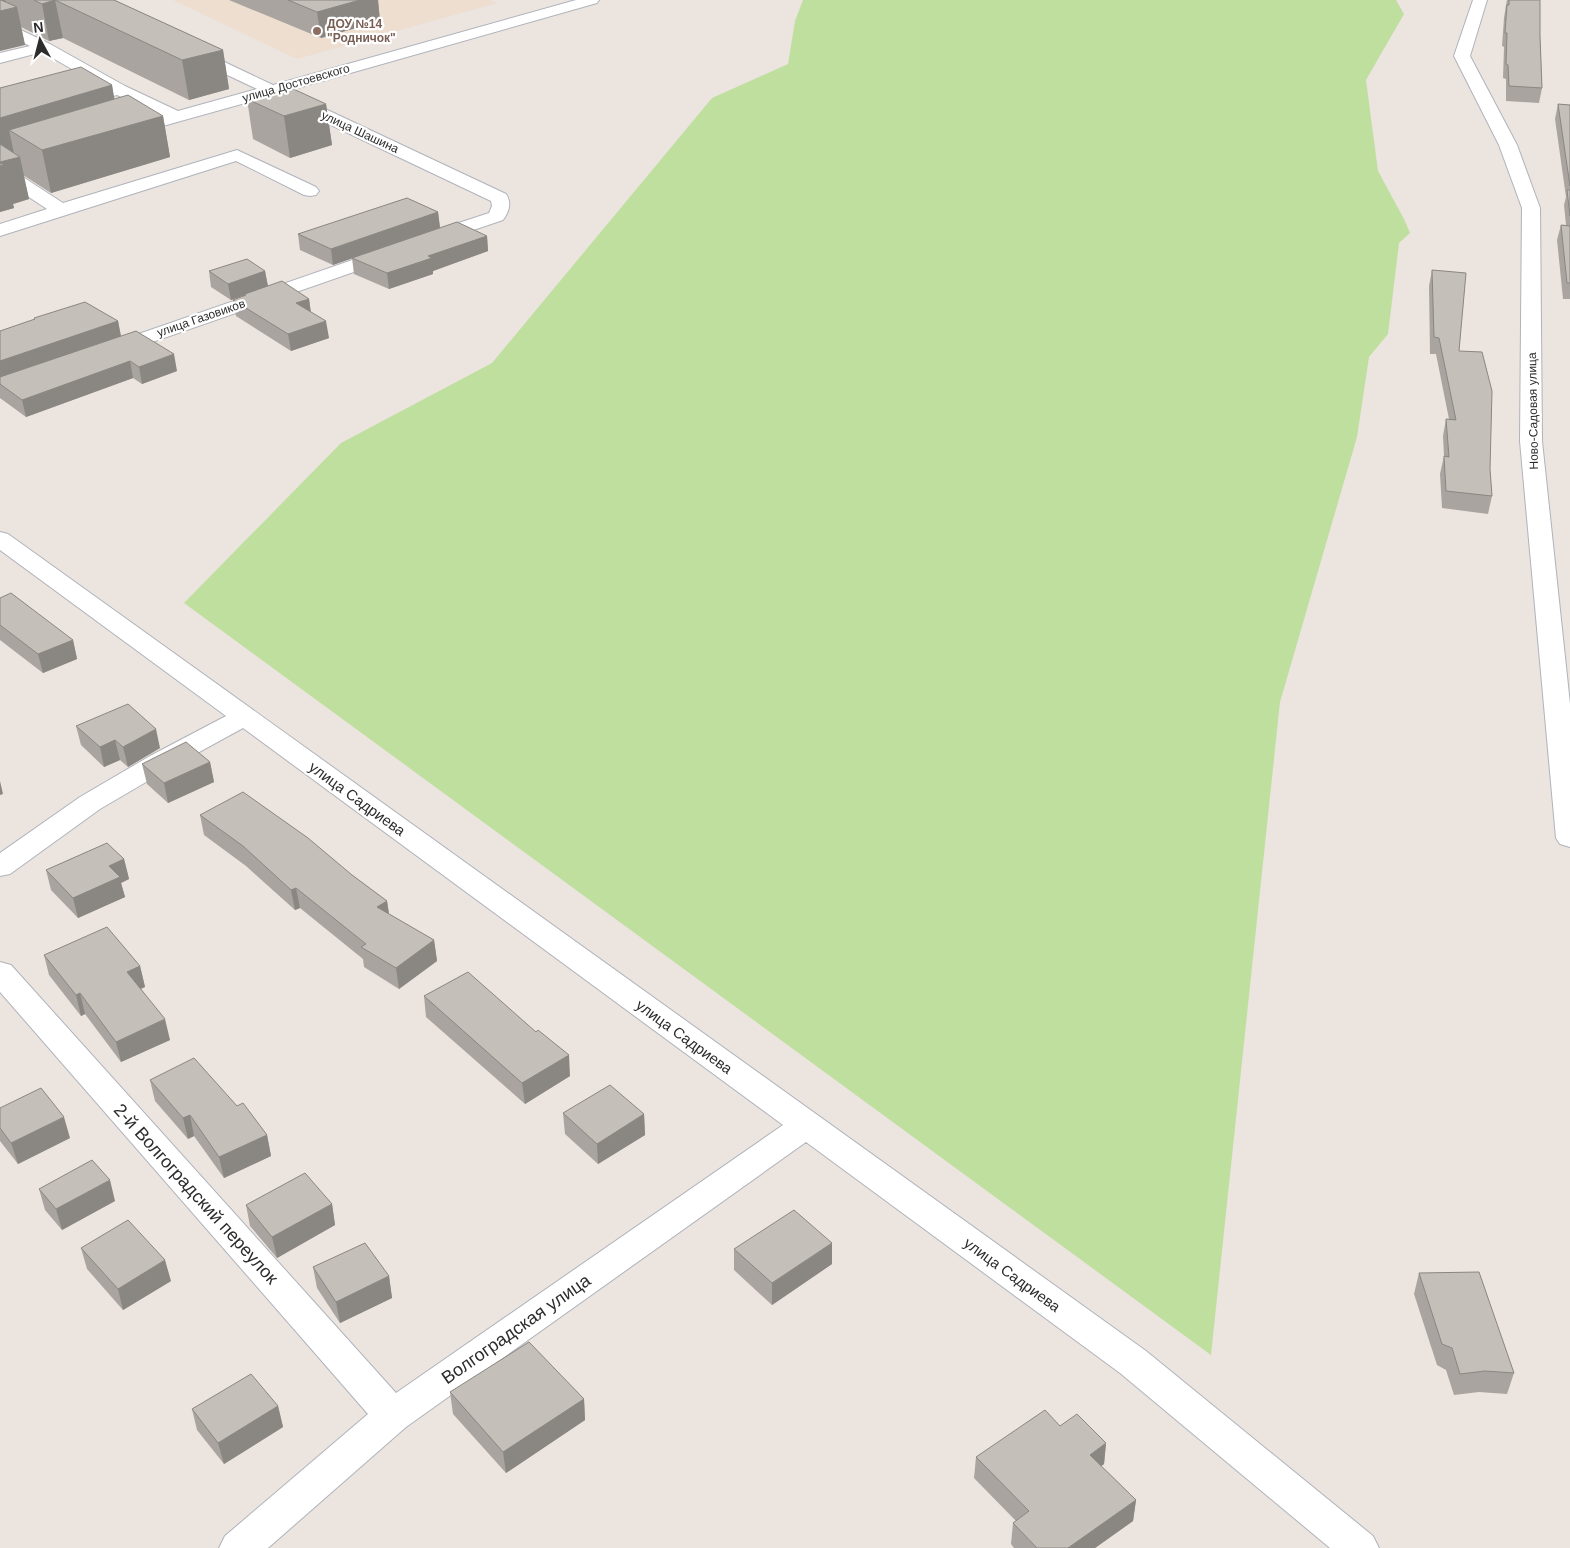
<svg xmlns="http://www.w3.org/2000/svg" width="1570" height="1548" font-family="Helvetica,sans-serif">
<rect width="100%" height="100%" fill="#ece4df"/>
<path fill="#eddecf" d="M173 0H490L497 3 297 59Z"/>
<path fill="#bfdf9f" d="M803 0H1396L1404 14 1366 80 1378 171 1404 219 1410 233 1399 243 1388 334 1369 357 1357 437 1280 702 1211 1355 184 603 341 443 492 363 712 98 788 64 795 21Z"/>
<g fill="none" stroke-linecap="round" stroke-linejoin="round">
<g stroke="#afb3bb" stroke-width="2">
<path id="minor" d="M576 0H599L597 3 287 91 506 194C512 203 509 212 503 220L432 244 425 242 423 238 425 234 489 213 492 206 491 201 270 96 127 136 121 135 119 131 121 127 162 116 117 95 76 106 70 104 68 101 70 98 105 88 42 52 0 63V53L30 46 0 31V20L50 44 125 86 178 111 257 89 187 56 185 53 187 50H199L273 85Z
M1473 0H1487L1470 56 1517 145 1540 208 1542 441 1570 704V847L1560 844 1556 838 1520 441 1522 208 1499 145 1454 56Z
M237 150 316 187 319 191 316 195 310 196 304 195 236 161 0 236V224L47 209 0 178V165L6 166 63 203Z
M387 248 394 250 396 254 394 258 118 354 111 356 104 354 101 350 104 346Z
M0 532 8 534 1146 1351 1373 1536 1379 1548H1330L1120 1373 806 1142 406 1427 268 1548H219L225 1536 368 1414 0 992V962L11 965 396 1393 783 1125 243 728 170 768 100 809 10 874 0 876V853L80 797 150 756 226 716 0 550Z"/>
</g>
<use href="#minor" fill="#fff" fill-rule="evenodd"/>
</g>
<path fill="#a9a4a0" d="M0 0H114L223 50 229 89 189 100 63 38 49 41 21 27 25 45Z
M229 0H378L380 21 321 38Z
M1507 0H1540V36L1542 88 1539 103 1506 101V79L1503 78 1504 47 1502 46 1504 18 1506 5Z
M112 85 114 99 163 116 170 157 51 193 23 175 29 199 13 204 14 208 0 212V88Z
M247 99 326 104 332 145 290 158 253 139Z
M1558 104 1570 105V299H1563L1557 240 1561 225H1566L1564 205 1566 197 1555 119Z
M438 212 440 228 487 236 488 251 433 271V274L389 289 354 274 352 258 333 265 300 250 298 234Z
M1432 270 1459 351 1490 469 1492 496 1488 514 1442 508 1440 474 1444 456 1443 436 1446 419H1449L1436 354H1430L1429 286Z
M209 271H265L268 286 309 299 311 312 329 338 291 351 236 316 233 300 245 295 231 300 211 287Z
M34 318 118 321 121 336 177 371 142 384 133 378 26 417 0 398V331L34 320Z
M0 598 73 640 77 659 43 673 0 640Z
M76 726 160 748 128 767 120 760 104 767 81 745Z
M210 762 214 782 168 803 147 784 142 764Z
M200 815 352 875 387 901 389 914 434 940 437 961 399 989 364 967 363 959 300 908 295 910 246 866 204 835Z
M124 859 129 879 121 883 125 897 78 918 51 890 46 870Z
M44 955 140 966 145 987 141 989 170 1040 121 1062 85 1014 81 1016 49 975Z
M424 996 570 1076 525 1104 426 1017Z
M150 1080 237 1106 267 1135 271 1156 224 1178 194 1136 188 1139 155 1101Z
M0 1108 70 1138 18 1164 0 1141Z
M563 1113 644 1114 645 1135 598 1164 565 1134Z
M39 1189 115 1201 62 1230 45 1210Z
M332 1204 335 1225 277 1258 250 1226 246 1205Z
M81 1248 171 1281 123 1310 87 1269Z
M734 1249 832 1264 772 1305 734 1270Z
M313 1267 389 1276 392 1298 340 1323 317 1288Z
M1419 1273 1514 1373 1507 1394 1479 1392 1454 1395 1446 1370 1437 1365 1414 1294Z
M450 1392 584 1399 585 1420 506 1473 453 1414Z
M278 1406 283 1427 224 1464 197 1430 192 1409Z
M1060 1426 1106 1443 1104 1464 1101 1466 1136 1500 1133 1521 1095 1548H1014L1011 1544 1013 1523 1016 1521 974 1478 976 1457Z"/>
<path fill="#8a8682" d="M0 0H5L7 10 17 7 25 45 0 51Z
M55 0 63 38 49 41 42 4Z
M360 0H378L380 21 321 38 317 12Z
M223 50 229 89 189 100 182 60Z
M112 85 119 126 9 130 15 158 20 157 29 199 13 204 14 208 0 212V118Z
M326 104 332 145 290 158 284 116Z
M163 116 170 157 51 193 42 150Z
M438 212 440 228 333 265 331 249Z
M487 236 488 251 433 271V274L389 289 387 273 428 256Z
M265 271 268 287 231 300 228 284Z
M309 299 311 315 296 303Z
M118 321 121 337 0 379V361Z
M326 321 329 338 291 351 288 334Z
M174 354 177 371 142 384 139 367Z
M130 361 133 378 26 417 22 400Z
M73 640 77 659 43 673 38 654Z
M156 729 160 748 128 767 123 747Z
M115 740 120 760 104 767 100 747Z
M210 762 214 782 168 803 164 783Z
M0 781 3 794 0 795Z
M124 859 129 879 121 883 125 897 78 918 73 898 109 866Z
M296 888 300 908 295 910 291 890Z
M387 901 390 921 377 907Z
M434 940 437 961 399 989 396 968Z
M140 966 145 987 132 992 127 972Z
M80 993 85 1014 81 1016 76 995Z
M165 1019 170 1040 121 1062 116 1042Z
M569 1055 570 1076 525 1104 522 1083Z
M644 1114 645 1135 598 1164 597 1144Z
M190 1115 194 1136 188 1139 183 1118Z
M64 1117 70 1138 18 1164 11 1143Z
M267 1135 271 1156 224 1178 219 1157Z
M110 1180 115 1201 62 1230 56 1209Z
M332 1204 335 1225 277 1258 272 1237Z
M832 1243V1264L772 1305V1283Z
M165 1260 171 1281 123 1310 118 1289Z
M389 1276 392 1298 340 1323 336 1302Z
M584 1399 585 1420 506 1473 503 1452Z
M278 1406 283 1427 224 1464 218 1443Z
M1106 1443 1104 1464 1087 1476 1090 1455Z
M1136 1500 1133 1521 1095 1548H1068Z"/>
<path fill="#c5bfba" stroke="#8a8682" d="M0 0H1L17 7 0 11Z
M34 0H114L223 50 182 60 55 0 42 4Z
M288 0H360L317 12Z
M1509 0H1540V36L1542 88 1509 86 1508 65 1506 64 1507 33H1505L1507 5H1509Z
M81 67 112 85 0 118V88Z
M289 87 326 104 284 116 247 99Z
M128 95 163 116 42 150 9 130Z
M1558 104 1570 105V186Z
M0 144 20 157 0 162Z
M0 163 4 165 0 166Z
M1567 190H1570V216Z
M407 198 438 212 331 249 298 234Z
M457 222 487 236 428 256 432 258 387 273 352 258Z
M1561 225 1570 226V283H1567Z
M247 259 265 271 228 284 209 271Z
M1432 270 1466 273 1459 351 1482 352 1492 391 1490 469 1492 496 1446 491 1444 456 1449 457 1446 419 1456 420 1439 338 1434 337Z
M282 281 309 299 296 303 326 321 288 334 233 300 246 295 245 294Z
M85 302 118 321 0 361V331L35 319 34 318Z
M136 331 174 354 139 367 130 361 22 400 0 384V377Z
M11 593 73 640 38 654 0 625V598Z
M128 704 156 729 123 747 115 740 100 747 76 726Z
M186 742 210 762 164 783 142 764Z
M243 792 308 838 352 875 387 901 377 907 434 940 396 968 361 947 366 944 296 888 291 890 243 846 200 815Z
M107 843 124 859 109 866 120 877 73 898 46 870Z
M107 927 140 966 127 972 165 1019 116 1042 80 993 76 995 44 955Z
M468 972 536 1032 538 1030 569 1055 522 1083 424 996Z
M194 1058 237 1106 243 1103 267 1135 219 1157 190 1115 183 1118 150 1080Z
M610 1085 644 1114 597 1144 563 1113Z
M41 1088 64 1117 11 1143 0 1128V1108Z
M92 1160 110 1180 56 1209 39 1189Z
M305 1173 332 1204 272 1237 246 1205Z
M794 1210 832 1243 772 1283 734 1249Z
M128 1220 165 1260 118 1289 81 1248Z
M365 1243 389 1276 336 1302 313 1267Z
M1479 1272 1514 1373 1485 1371 1460 1374 1452 1348 1442 1344 1419 1273Z
M529 1342 584 1399 503 1452 450 1392Z
M251 1374 278 1406 218 1443 192 1409Z
M1045 1410 1060 1426 1077 1414 1106 1443 1090 1455 1136 1500 1068 1548H1037L1013 1523 1029 1511 976 1457Z"/>
<circle fill="#8d6e63" stroke="#fff" stroke-width="2" cx="317" cy="31" r="5"/>
<g text-anchor="middle" stroke-width="4.5" stroke-linejoin="round" paint-order="stroke">
<g font-size="12" font-weight="bold" fill="#785e54" stroke="#fff" text-anchor="start">
<text x="327" y="28">ДОУ №14<tspan x="327" dy="14">"Родничок"</tspan></text>
</g>
<g font-size="12" fill="#2c2c2c" stroke="#fff">
<text transform="translate(296 83) rotate(-16)" y="4">улица Достоевского</text>
<text transform="translate(360 132) rotate(25)" y="4">улица Шашина</text>
<text transform="translate(201 318) rotate(-19)" y="4">улица Газовиков</text>
<text transform="translate(1533 411) rotate(-91)" y="4">Ново-Садовая улица</text>
</g>
<g font-size="15" fill="#2c2c2c" stroke="#fff">
<text transform="translate(357 799) rotate(36)" y="5">улица Садриева</text>
<text transform="translate(684 1037) rotate(36)" y="5">улица Садриева</text>
<text transform="translate(1012 1275) rotate(36)" y="5">улица Садриева</text>
</g>
<g font-size="18" fill="#2c2c2c" stroke="#fff">
<text transform="translate(196 1194) rotate(48)" y="6">2-й Волгоградский переулок</text>
<text transform="translate(516 1329) rotate(-35)" y="6">Волгоградская улица</text>
</g>
</g>
<g transform="translate(40 40) rotate(353)" stroke="#ffffff" stroke-width="4" paint-order="stroke">
<path d="M0-4L9 19L0 12L-9 19Z" fill="#2c2c2c"/>
<text y="-8" font-size="14" font-weight="bold" text-anchor="middle" fill="#2c2c2c">N</text>
</g>
</svg>
